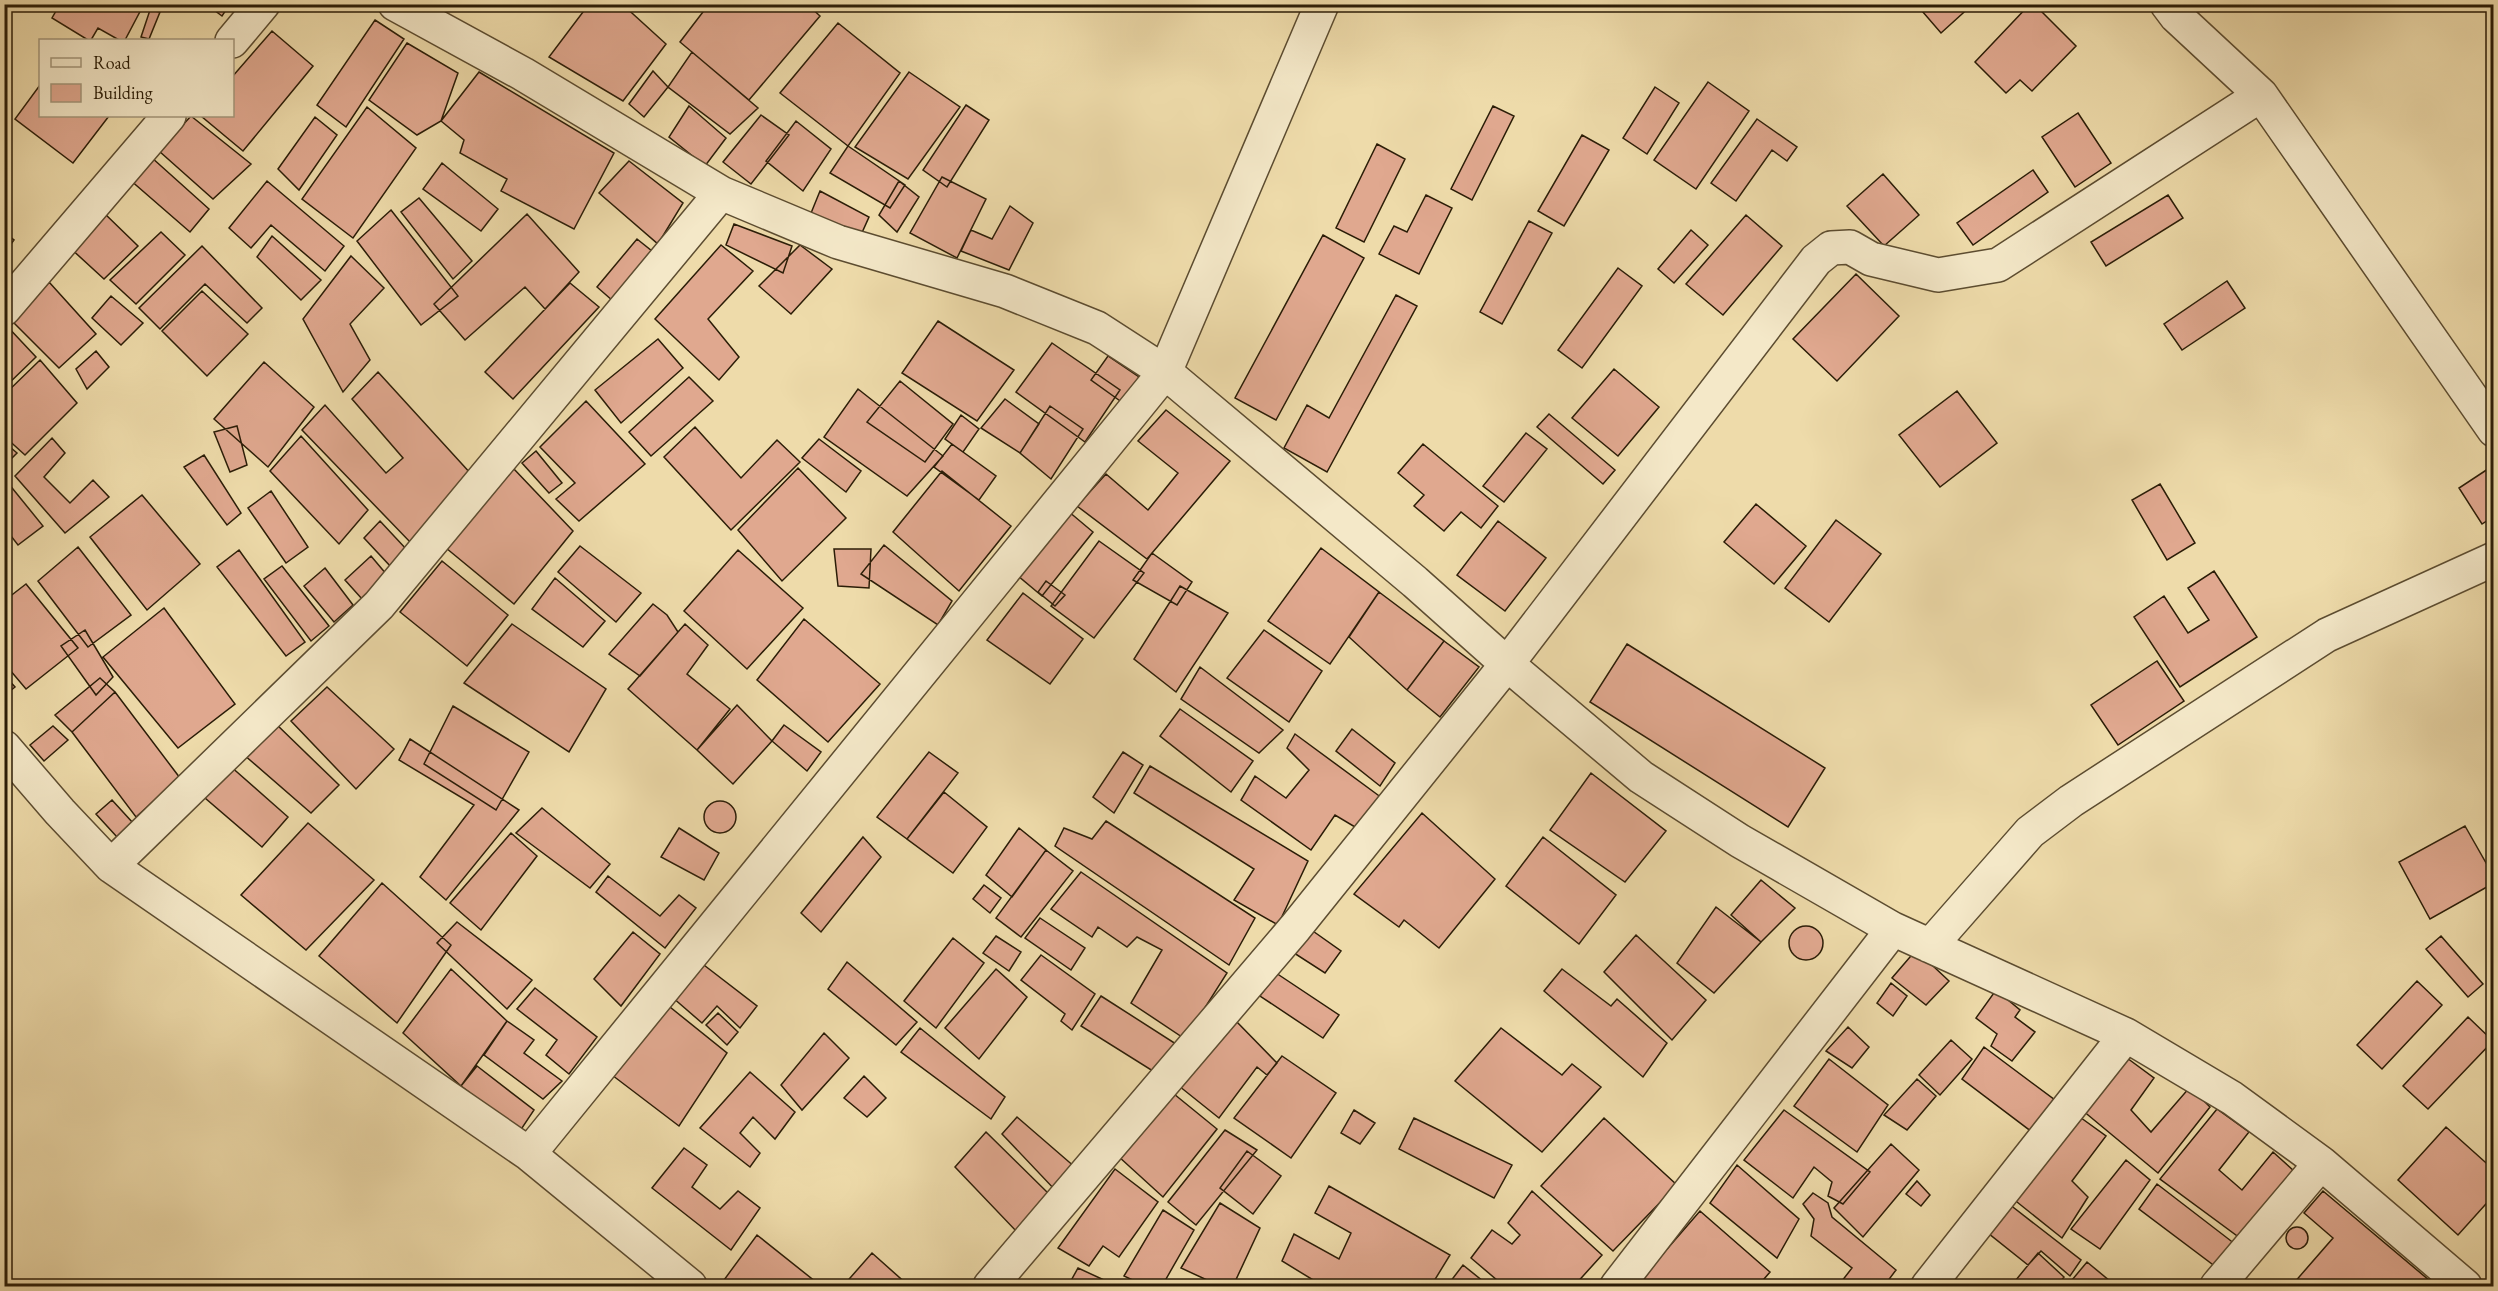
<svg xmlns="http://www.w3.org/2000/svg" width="2498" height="1291" font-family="'EB Garamond',serif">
<rect width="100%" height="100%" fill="#eedbaa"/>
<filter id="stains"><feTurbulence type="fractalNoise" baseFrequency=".00333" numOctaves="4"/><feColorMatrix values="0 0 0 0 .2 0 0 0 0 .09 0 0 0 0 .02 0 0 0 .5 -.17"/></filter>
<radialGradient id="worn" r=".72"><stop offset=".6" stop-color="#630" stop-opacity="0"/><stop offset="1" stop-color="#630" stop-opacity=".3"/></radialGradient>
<path fill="#e0a88f" stroke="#2b1d07" stroke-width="1.5" d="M60 4H144L125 40H119L98 28 91 40H88L52 18Z
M206 4H230L222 16Z
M589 4H622L666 44 623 101 549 57Z
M709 4H807L820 16 749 100 680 42Z
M1916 4H1973L1941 33Z
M2030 4H2034L2076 46 2032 91 2020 80 2006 93 1975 62Z
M150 10 160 12 149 39 141 37Z
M375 20 404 39 346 127 317 105Z
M838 23 900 73 848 146 780 93Z
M272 31 313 66 243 151 201 116H232V77Z
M407 43 458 73 441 121 417 135 369 100Z
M692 52 758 108 730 134 668 87Z
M653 71 668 87 644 117 629 104Z
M479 72 614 153 574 229 501 191 507 179 460 153 464 140 441 121Z
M909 72 960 107 908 179 855 147Z
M1708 82 1749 111 1696 189 1654 160Z
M40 85V116H109L73 163 15 119Z
M1655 87 1679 103 1647 154 1623 138Z
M966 105 989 120 947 187 923 170Z
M689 106 726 138 705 166 669 137Z
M1493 106 1514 116 1472 200 1451 189Z
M367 107 416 148 353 238 302 199Z
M2078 113 2111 163 2075 187 2042 137Z
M761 115 789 135 751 184 723 162Z
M191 116 251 164 213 199 159 151Z
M315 117 337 135 299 190 278 169Z
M1757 119 1797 147 1787 161 1772 150 1736 201 1711 183Z
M796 121 831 149 803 191 766 161Z
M1582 135 1609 150 1564 226 1538 211Z
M1377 144 1405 159 1364 242 1336 228Z
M848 146 905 185 890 208 830 173Z
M151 157 209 209 190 232 129 179Z
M629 161 683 203 658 244 599 193Z
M442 163 498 209 481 231 423 189Z
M2033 170 2048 192 1973 245 1957 223Z
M1883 174 1919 215 1884 246 1847 206Z
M942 177 986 199 957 258 910 233Z
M267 181 344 246 325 271 271 225 251 248 229 228Z
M899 181 919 197 897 232 879 215Z
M820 191 869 217 860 237 809 218Z
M1426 195 1452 208 1419 274 1379 254 1394 226 1407 232Z
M2168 195 2183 218 2106 266 2091 242Z
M419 198 472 261 453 279 401 212Z
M1010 206 1033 223 1009 270 961 251 971 230 992 239Z
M391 210 458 296 421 325 357 241Z
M103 212 138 246 104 279 68 246Z
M527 214 579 272 545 309 525 287 465 340 434 304Z
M1746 215 1782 246 1723 315 1686 284Z
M1529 221 1552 233 1502 324 1480 312Z
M734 224 792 246 783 273 726 245Z
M1691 230 1708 245 1674 283 1658 269Z
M4 232 14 240 4 254Z
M161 232 185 255 136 304 110 280Z
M1323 235 1364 258 1276 420 1235 398Z
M272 236 321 280 301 300 257 257Z
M637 239 662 259 621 308 597 287Z
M721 245 753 271 708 319 739 357 719 380 655 319Z
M800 245 832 269 791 314 759 286Z
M202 246 262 308 247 323 205 284 160 329 139 308Z
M351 256 384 288 350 324 370 360 343 392 303 319Z
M1618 268 1642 286 1582 368 1558 350Z
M1856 274 1899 316 1837 381 1793 339Z
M2227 281 2245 308 2182 350 2164 324Z
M49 282 96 334 59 368 13 322Z
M570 283 599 307 513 399 485 372Z
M202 291 248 334 207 376 162 331Z
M1396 295 1417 306 1327 472 1284 448 1307 405 1329 418Z
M111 296 143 323 121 345 92 318Z
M938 321 1014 370 977 421 902 373Z
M5 324 36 357 4 388V324Z
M658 339 683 368 621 423 595 390Z
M1052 343 1120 390 1085 442 1016 392Z
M96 351 109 367 87 389 76 369Z
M1108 356 1139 377 1123 403 1091 380Z
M40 360 77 403 25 455 4 436V395Z
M264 362 314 407 268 467 214 419Z
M1614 369 1659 407 1618 456 1572 418Z
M378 372 472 475 411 543 302 430 325 405 386 473 403 458 352 399Z
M689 377 713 401 651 456 629 432Z
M900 381 953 424 925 462 867 422Z
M858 389 943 456 907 496 824 437Z
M1957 391 1997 443 1940 487 1899 435Z
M1005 399 1039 424 1020 453 981 428Z
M586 401 645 464 579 521 556 499 575 483 540 447Z
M1050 406 1083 429 1051 479 1020 453Z
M1166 410 1230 461 1147 559 1077 506 1106 474 1148 510 1178 473 1138 441Z
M1549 414 1615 470 1603 484 1537 427Z
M961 415 979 429 963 452 945 439Z
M237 426 247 465 230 472 214 432Z
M695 427 741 478 777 440 800 462 731 530 664 457Z
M1526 433 1547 449 1504 502 1483 486Z
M301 436 368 510 339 544 270 471Z
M52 438 65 453 44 477 70 503 93 480 109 497 65 533 15 476Z
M819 439 861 471 846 492 802 458Z
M4 442 17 453 5 465 4 464Z
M952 444 996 476 979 500 934 467Z
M1423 444 1498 506 1481 528 1461 512 1444 531 1414 506 1424 495 1398 473Z
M536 451 562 483 549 493 522 463Z
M204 455 241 513 227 525 184 467Z
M2494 465V516L2482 524 2459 488Z
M513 468 573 531 514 604 446 548Z
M798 468 846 518 782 581 738 530Z
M942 471 1011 526 959 591 893 532Z
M4 478 43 526 18 545 4 527Z
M2160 484 2195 543 2167 560 2132 500Z
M271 491 308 547 286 563 248 508Z
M142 495 200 564 147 610 90 537Z
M1756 504 1806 546 1774 584 1724 542Z
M1068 511 1093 532 1042 596 1017 575Z
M1836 520 1881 554 1829 622 1785 588Z
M380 521 408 551 393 569 364 538Z
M1498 521 1546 558 1505 611 1457 575Z
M1099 541 1144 573 1094 638 1051 606Z
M884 545 952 601 938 625 861 574Z
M580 546 641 593 616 622 558 572Z
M78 547 131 615 88 647 38 581Z
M1321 548 1379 592 1330 664 1268 621Z
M834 549H871L869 588 838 586Z
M239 550 305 642 286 656 217 567Z
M738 550 803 608 747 669 684 611Z
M1152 553 1192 582 1177 605 1133 580Z
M371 556 387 575 362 599 345 580Z
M442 561 508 615 467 666 400 612Z
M282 566 329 626 311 641 264 579Z
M325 568 353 605 334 622 304 586Z
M2214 571 2257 637 2180 687 2134 617 2164 596 2188 633 2209 620 2188 588Z
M555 578 605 621 583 647 532 609Z
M1046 581 1065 595 1055 606 1038 592Z
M26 584 78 648 26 689 4 663V601Z
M1180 586 1228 613 1176 692 1134 659Z
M1379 592 1444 641 1407 690 1349 637Z
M1023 593 1083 639 1050 684 987 640Z
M653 604 667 615 678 632 640 676 609 654Z
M164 608 235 704 178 748 103 657Z
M804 619 880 684 828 742 757 680Z
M512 624 606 689 569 752 464 683Z
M685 624 708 645 687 674 730 709 697 750 628 689Z
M85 630 113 677 96 695 61 646Z
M1264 630 1322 671 1289 722 1227 678Z
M1444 641 1479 667 1440 717 1407 690Z
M1627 644 1825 768 1788 827 1590 702Z
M2157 661 2184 701 2118 745 2091 705Z
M1200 667 1283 730 1259 753 1181 699Z
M4 675 15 687 4 696Z
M100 678 115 692 72 732 55 715Z
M327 687 394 749 356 789 291 721Z
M115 692 180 778 136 817 72 732Z
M737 705 772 741 733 784 697 750Z
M453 706 529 752 496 810 424 764Z
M1180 709 1253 761 1231 792 1160 736Z
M274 722 339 785 311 813 243 754Z
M784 725 821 752 807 771 772 741Z
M53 726 68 740 44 761 30 745Z
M1352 729 1395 763 1380 786 1336 751Z
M1295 734 1382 798 1355 827 1335 815 1311 850 1241 800 1255 776 1286 798 1309 770 1287 748Z
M410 739 519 810 446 900 420 877 474 805 399 760Z
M929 752 958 773 907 839 877 817Z
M1123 752 1143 765 1114 813 1093 797Z
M229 765 288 817 262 847 198 792Z
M1150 766 1308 861 1278 925 1234 900 1254 869 1134 793Z
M1591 773 1666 831 1625 882 1550 830Z
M944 792 987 827 953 873 907 839Z
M112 800 133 823 117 837 96 814Z
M704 817a16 16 0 1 1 32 0a16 16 0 1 1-32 0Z
M542 808 610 864 590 888 516 833Z
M1422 813 1495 879 1439 948 1404 920 1399 927 1354 894Z
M1106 821 1255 918 1229 965 1055 846 1064 828 1092 839Z
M308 823 374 880 306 950 241 895Z
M2465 826 2494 877V883L2430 919 2399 862Z
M679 828 719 853 704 880 661 857Z
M1019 828 1046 850 1012 897 986 875Z
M511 833 537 856 481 930 450 903Z
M863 837 881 857 821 932 801 913Z
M1543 837 1616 895 1579 944 1506 886Z
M1046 850 1073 871 1021 937 996 918Z
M1081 872 1227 973 1185 1039 1131 1003 1162 950 1137 937 1127 947 1098 927 1092 937 1051 909Z
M608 876 660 916 679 895 696 908 665 948 596 892Z
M1761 880 1795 908 1761 942 1731 915Z
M382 883 451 945 397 1023 319 956Z
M984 885 1001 898 990 913 973 899Z
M1716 907 1761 942 1714 993 1677 963Z
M1040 918 1085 948 1071 970 1025 938Z
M457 922 532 980 507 1009 437 943Z
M1789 943a17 17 0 1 1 34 0a17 17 0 1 1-34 0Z
M1310 929 1341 951 1325 973 1294 953Z
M633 932 660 954 621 1006 594 979Z
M1636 935 1706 1000 1672 1040 1604 972Z
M996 936 1021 952 1009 971 983 953Z
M2441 936 2483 984 2468 997 2426 949Z
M953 938 984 963 936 1028 904 1001Z
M1916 950 1949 981 1926 1005 1892 978Z
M1041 955 1095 994 1072 1030 1061 1021 1065 1014 1021 980Z
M700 962 757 1006 740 1028 717 1006 702 1023 672 997Z
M847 962 917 1022 896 1045 828 989Z
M451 969 507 1021 461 1086 403 1033Z
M996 969 1027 997 979 1059 945 1028Z
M1562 969 1611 1006 1617 999 1667 1043 1643 1077 1544 991Z
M1276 973 1339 1015 1323 1038 1260 996Z
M2417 981 2442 1005 2382 1069 2357 1045Z
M1891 983 1907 996 1893 1016 1877 1003Z
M535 988 597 1037 569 1074 546 1055 557 1040 517 1009Z
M1996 990 2020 1010 2015 1017 2035 1032 2012 1061 1991 1046 1997 1034 1976 1018Z
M1101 996 1176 1044 1156 1073 1081 1026Z
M665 1003 727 1053 679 1126 608 1072Z
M718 1013 738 1032 727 1045 706 1025Z
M2468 1017 2493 1041 2428 1109 2403 1086Z
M1235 1020 1277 1063 1267 1075 1257 1067 1219 1118 1179 1086Z
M507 1021 534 1040 524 1053 562 1081 543 1099 484 1055Z
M1848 1027 1869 1047 1852 1068 1826 1051Z
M920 1028 1005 1097 991 1119 901 1052Z
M1501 1028 1562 1075 1572 1064 1601 1087 1542 1152 1455 1081Z
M824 1033 849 1058 802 1110 781 1085Z
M1951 1040 1972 1059 1940 1095 1919 1075Z
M1984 1047 2059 1103 2036 1135 1962 1079Z
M1282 1056 1336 1093 1291 1158 1234 1118Z
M2127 1058 2154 1078 2131 1110 2151 1132 2190 1087 2210 1107 2158 1173 2082 1110Z
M1829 1059 1888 1105 1857 1152 1794 1106Z
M477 1066 534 1110 520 1131 461 1086Z
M750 1072 795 1112 775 1139 753 1117 740 1133 760 1153 750 1167 700 1128Z
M864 1076 886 1098 867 1117 844 1098Z
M1917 1079 1936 1096 1907 1130 1884 1115Z
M1174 1094 1217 1129 1163 1197 1118 1156Z
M2217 1109 2249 1132 2219 1170 2242 1190 2273 1152 2294 1171 2240 1238 2160 1179Z
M1354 1110 1375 1123 1360 1144 1341 1133Z
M1784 1110 1870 1172 1843 1204 1828 1196 1832 1182 1814 1167 1793 1198 1744 1160Z
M2077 1115 2106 1136 2072 1181 2088 1197 2062 1238 2012 1198Z
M1017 1117 1076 1168 1056 1191 1002 1134Z
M1414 1118 1512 1165 1494 1198 1399 1149Z
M1604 1118 1677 1185 1613 1251 1541 1186Z
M2446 1127 2494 1170V1195L2458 1235 2398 1180Z
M1225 1130 1257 1150 1196 1225 1168 1202Z
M986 1132 1048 1193 1018 1233 955 1167Z
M1891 1144 1919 1170 1863 1237 1834 1208Z
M684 1148 707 1165 692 1187 720 1209 738 1191 760 1208 731 1250 652 1188Z
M1247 1151 1281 1176 1253 1214 1220 1188Z
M2126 1160 2150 1180 2100 1249 2071 1229Z
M1737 1165 1799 1219 1777 1258 1710 1203Z
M1115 1169 1158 1202 1119 1257 1103 1246 1089 1266 1058 1248Z
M1917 1181 1930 1195 1921 1206 1906 1194Z
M2157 1184 2235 1244 2216 1267 2139 1209Z
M1329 1186 1450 1255 1431 1286H1323L1282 1261 1294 1234 1339 1259 1351 1233 1315 1213Z
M1532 1191 1602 1255 1574 1286H1504L1471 1258 1492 1230 1512 1244 1520 1235 1508 1223Z
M2323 1191 2436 1286H2296L2293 1284 2333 1238 2304 1213Z
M1813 1193 1828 1203 1832 1217 1896 1270 1884 1286H1838L1852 1268 1811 1236 1814 1219 1803 1204Z
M1220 1203 1260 1228 1233 1286H1220L1181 1268Z
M2009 1204 2081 1260 2070 1276 2041 1251 2028 1265 1988 1233Z
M1163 1210 1194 1230 1162 1286H1145L1124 1276Z
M1700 1211 1770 1272 1758 1286H1635Z
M2286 1238a11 11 0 1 1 22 0a11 11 0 1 1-22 0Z
M757 1235 821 1286H733L724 1280Z
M872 1253 909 1286H843Z
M2038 1253 2064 1277 2057 1286H2011Z
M2087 1262 2116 1286H2067Z
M1463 1265 1489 1286H1447Z
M1078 1268 1117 1286H1068Z"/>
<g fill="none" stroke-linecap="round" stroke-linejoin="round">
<g stroke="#5c4c30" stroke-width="36">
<path id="minor" d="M395 4 523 74 721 193 838 242 1005 291 1097 328 1165 372 1415 582 1507 664 1641 777 1740 841 1893 929 2126 1035 2232 1098 2321 1163 2465 1286
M2167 4 2176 16 2261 95 2494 430
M232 41 263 4
M4 309 169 116
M4 747 60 812 111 866 529 1154 690 1286
M111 866 379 605 721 193
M1930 946 2030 832 2071 801 2327 635 2494 559
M529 1154 1165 372 1322 4
M990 1286 1295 928 1507 664 1816 260 1831 248 1850 247 1871 259 1938 275 1998 265 2261 95
M1617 1286 1893 929
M1928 1286 2126 1035
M2217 1286 2321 1163"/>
</g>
<use href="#minor" stroke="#f4e8c8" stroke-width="33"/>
</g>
<rect width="2498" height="1291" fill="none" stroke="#eedbaa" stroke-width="24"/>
<rect x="6" y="6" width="2486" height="1279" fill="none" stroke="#2b1d07" stroke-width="3"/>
<rect x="12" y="12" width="2474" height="1267" fill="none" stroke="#2b1d07" stroke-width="1.5"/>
<rect x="39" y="39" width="195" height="78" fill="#f4e8c8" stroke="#a4977b" stroke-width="1.5"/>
<rect x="51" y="58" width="30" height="9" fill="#f4e8c8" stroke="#a4977b" stroke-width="1.5"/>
<text x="93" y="69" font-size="18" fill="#2b1d07">Road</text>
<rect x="51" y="84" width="30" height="18" fill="#e0a88f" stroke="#a4977b" stroke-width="1.5"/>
<text x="93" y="99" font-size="18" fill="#2b1d07">Building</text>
<rect width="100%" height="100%" filter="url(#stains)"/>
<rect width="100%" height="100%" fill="url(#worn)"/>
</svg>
